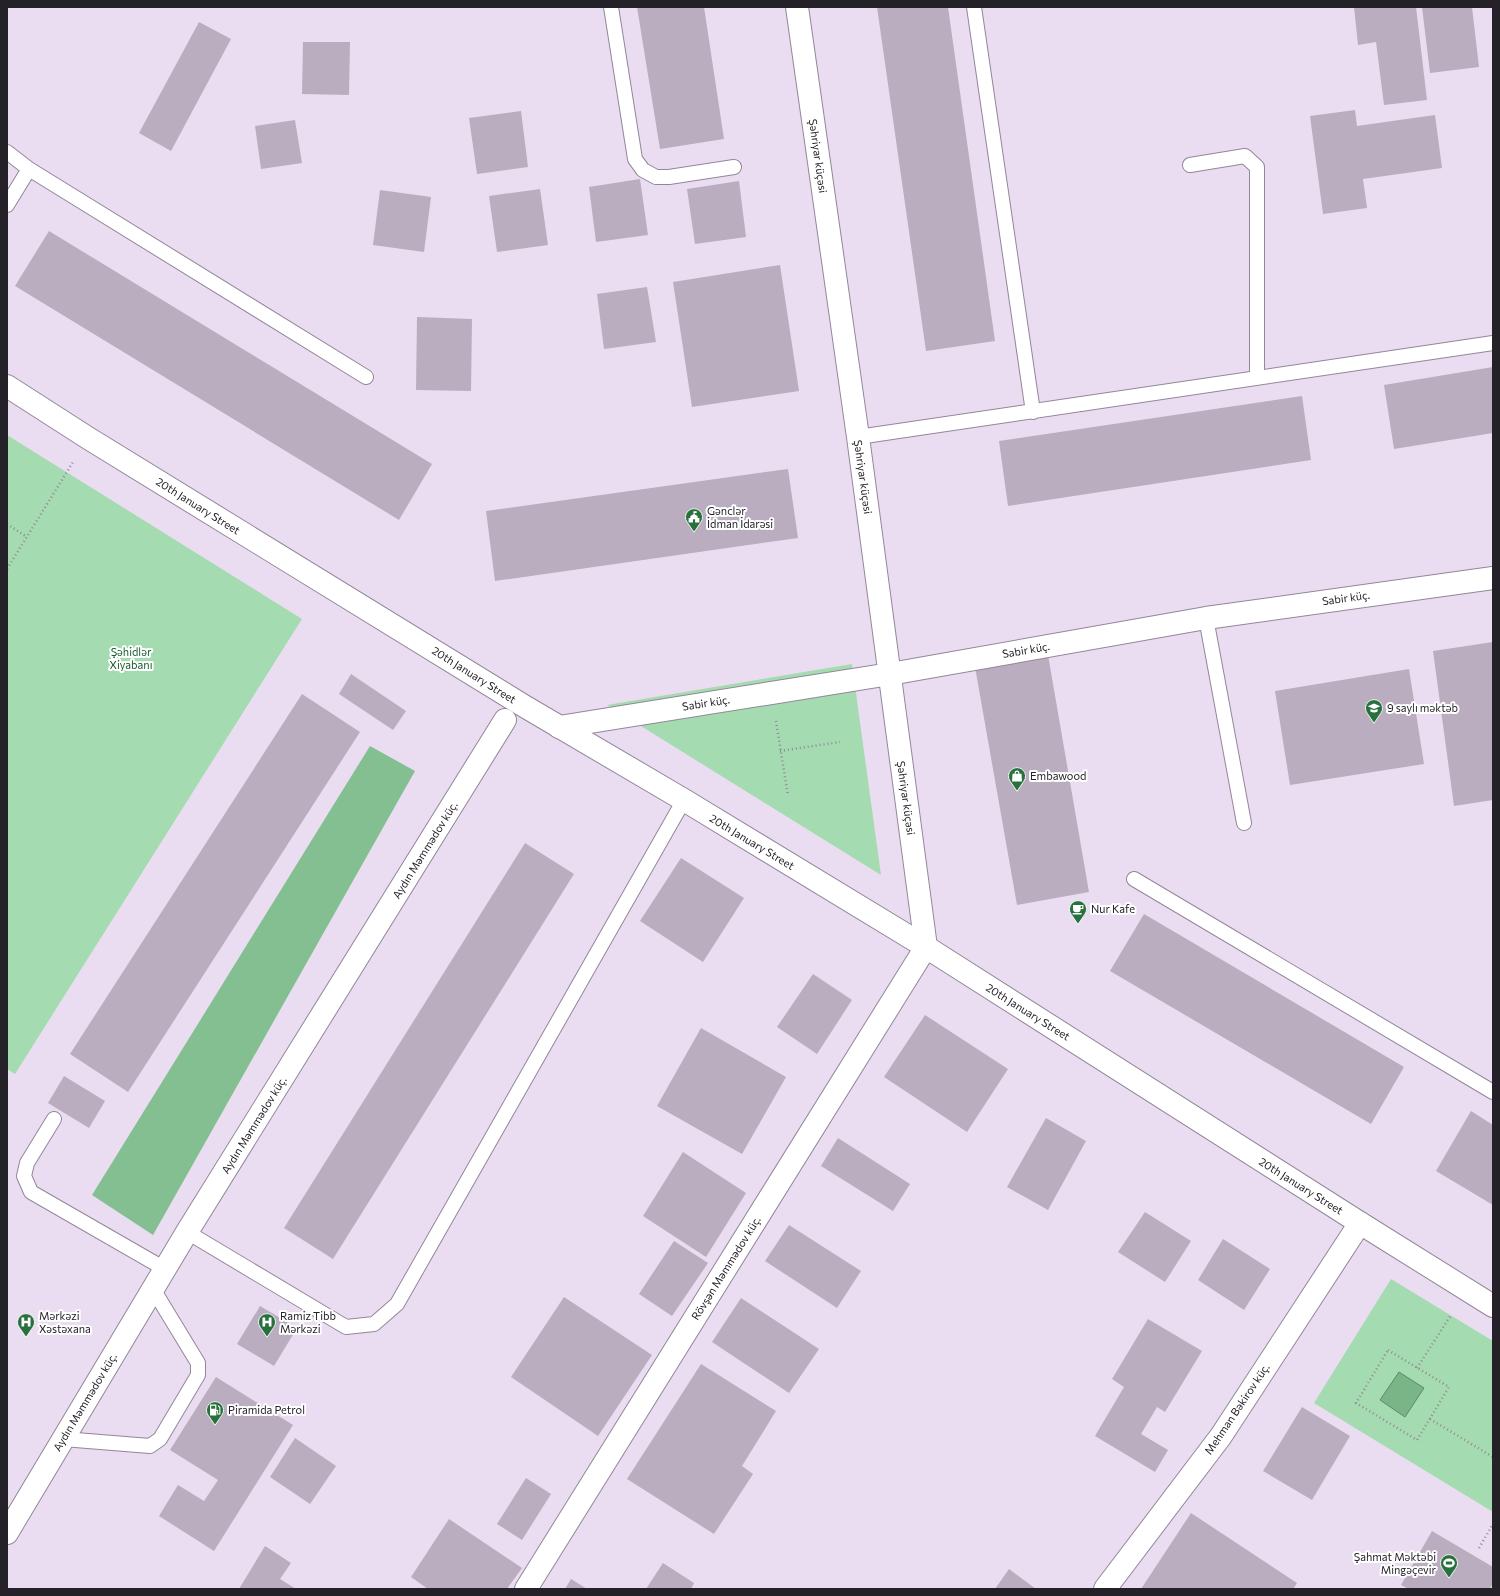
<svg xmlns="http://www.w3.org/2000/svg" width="1500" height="1596" font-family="Commissioner,sans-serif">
<rect width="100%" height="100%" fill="#eaddf1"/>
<path fill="#a5dbb0" d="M7 435 302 619 15 1074 7 1069Z
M852 664 881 875 607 705Z
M1391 1279 1493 1341V1512L1314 1403Z"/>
<path fill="#83bf90" d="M370 746 415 771 153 1235 92 1195Z"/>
<path fill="#79b586" stroke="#60896a" d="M1399 1372 1424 1388 1405 1417 1380 1400Z"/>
<path fill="#b9adbf" d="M637 7H704L724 139 660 149Z
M877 7H948L995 341 926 351Z
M1354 7H1416L1427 100 1384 105 1376 42 1358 45Z
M1422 7H1472L1479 67 1430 73Z
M199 22 231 39 171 151 139 133Z
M303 42H350L349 95 302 94Z
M1355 110 1357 126 1435 115 1442 168 1363 179 1367 208 1323 214 1310 116Z
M521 111 528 167 477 174 469 118Z
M295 120 302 163 261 169 255 126Z
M640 179 648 235 596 242 589 187Z
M739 181 746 237 695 244 687 189Z
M540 189 548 245 497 252 489 196Z
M380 190 431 197 424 252 373 245Z
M49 231 432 464 399 520 15 286Z
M780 265 799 391 692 407 673 282Z
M647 287 656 342 604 349 597 294Z
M417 317 472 319 471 391 416 390Z
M1493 367V433L1394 449 1384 385Z
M1302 396 1311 460 1008 506 999 441Z
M788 469 798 538 495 581 486 511Z
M1493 642V800L1454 806 1433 651Z
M1048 655 1089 892 1017 905 975 667Z
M1409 669 1424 764 1290 785 1275 691Z
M351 674 406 711 393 730 339 694Z
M302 694 360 732 128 1092 70 1054Z
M525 843 574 874 333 1259 284 1228Z
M681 858 744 898 703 962 640 921Z
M1144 914 1404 1067 1371 1124 1110 971Z
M813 974 852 1000 817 1054 777 1027Z
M925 1015 1008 1069 967 1132 884 1077Z
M701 1028 786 1077 742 1154 657 1106Z
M64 1076 105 1101 89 1128 48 1103Z
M1471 1111 1493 1125V1205L1436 1171Z
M1046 1118 1086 1141 1048 1210 1007 1187Z
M838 1138 910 1184 893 1211 821 1166Z
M683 1152 746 1193 706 1257 643 1216Z
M1145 1212 1191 1241 1165 1282 1118 1252Z
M789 1225 861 1271 837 1308 765 1261Z
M1223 1239 1270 1269 1244 1310 1198 1280Z
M674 1241 708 1263 672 1316 639 1294Z
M564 1297 652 1355 598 1436 511 1377Z
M741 1298 819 1349 789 1393 712 1342Z
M260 1306 297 1328 274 1366 237 1344Z
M1148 1319 1202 1351 1165 1412 1157 1407 1141 1434 1168 1450 1155 1472 1095 1436 1124 1387 1112 1379Z
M701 1364 776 1411 742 1466 753 1474 714 1534 627 1479Z
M216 1377 293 1425 214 1551 159 1516 178 1485 204 1501 218 1480 170 1450Z
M1302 1407 1350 1436 1312 1500 1263 1471Z
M295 1438 336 1466 310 1504 270 1477Z
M526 1478 551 1494 522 1540 497 1524Z
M1191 1513 1297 1583 1293 1589H1141Z
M449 1519 522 1568 507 1589H428L411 1577Z
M1432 1531 1493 1567V1583L1490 1589H1409L1401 1585Z
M265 1546 291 1563 280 1579 296 1589H239Z
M663 1563 694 1583 691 1589H646Z
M1009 1569 1036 1589H995Z
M571 1579 587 1589H565Z"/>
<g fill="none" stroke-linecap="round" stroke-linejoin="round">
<g stroke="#928799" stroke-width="16">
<path id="service" d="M611 7 635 159 643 170 656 177H669L734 167
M974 7 1033 412
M7 152 29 169 366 377
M1190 165 1245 156 1257 167V378
M7 205 29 169
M858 437 1493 343
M1206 618 1244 823
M1134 879 1493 1092
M54 1119 27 1163 24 1176 31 1192 165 1269
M187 1232 346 1327 374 1324 397 1304 684 800
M63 1439 150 1446 160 1439 198 1375V1363L153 1289"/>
</g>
<g stroke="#928799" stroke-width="24">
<path id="minor" d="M559 727 890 674 1206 618 1493 578
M526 1589 926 947 858 437 797 7
M1105 1589 1221 1436 1360 1223"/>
</g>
<g stroke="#928799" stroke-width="24">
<path id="tertiary" d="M7 1533 187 1232 505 720"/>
</g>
<g stroke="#928799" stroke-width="24">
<path id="secondary" d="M7 386 88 438 524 706 684 800 926 947 1360 1223 1493 1306"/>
</g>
<path stroke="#928998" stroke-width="2.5" stroke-dasharray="1 3" stroke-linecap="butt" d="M7 524 27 537
M7 569 73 462
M776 721 788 796
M780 751 840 742
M1388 1350 1449 1387 1417 1440 1356 1403Z
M1417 1368 1451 1315
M1430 1419 1493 1457
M1479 1548 1493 1524"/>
<use href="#service" stroke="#fff" stroke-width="14"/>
<use href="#minor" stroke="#fff" stroke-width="22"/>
<use href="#tertiary" stroke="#fff" stroke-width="22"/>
<use href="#secondary" stroke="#fff" stroke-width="22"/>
</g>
<defs>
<g id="civic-pin" transform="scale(0.9)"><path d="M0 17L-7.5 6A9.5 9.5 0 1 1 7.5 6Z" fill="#28703e" stroke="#fff"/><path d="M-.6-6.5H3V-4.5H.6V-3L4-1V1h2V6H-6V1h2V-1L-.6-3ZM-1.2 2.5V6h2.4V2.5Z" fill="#fff"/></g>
<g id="school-pin" transform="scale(0.9)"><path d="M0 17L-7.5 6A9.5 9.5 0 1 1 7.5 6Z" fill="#28703e" stroke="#fff"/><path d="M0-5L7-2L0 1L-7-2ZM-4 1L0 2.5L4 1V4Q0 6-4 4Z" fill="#fff"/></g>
<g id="shop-pin" transform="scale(0.9)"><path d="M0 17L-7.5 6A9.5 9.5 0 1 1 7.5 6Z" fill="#28703e" stroke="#fff"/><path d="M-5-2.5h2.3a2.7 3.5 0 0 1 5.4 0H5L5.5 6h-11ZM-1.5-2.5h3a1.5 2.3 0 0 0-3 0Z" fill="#fff"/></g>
<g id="cafe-pin" transform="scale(0.9)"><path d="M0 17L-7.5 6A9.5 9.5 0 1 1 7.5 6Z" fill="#28703e" stroke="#fff"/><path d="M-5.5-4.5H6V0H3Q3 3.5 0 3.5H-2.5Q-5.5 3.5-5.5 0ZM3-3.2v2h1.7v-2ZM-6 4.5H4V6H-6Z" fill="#fff"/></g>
<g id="hospital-pin" transform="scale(0.9)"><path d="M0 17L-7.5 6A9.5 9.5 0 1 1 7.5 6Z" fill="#28703e" stroke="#fff"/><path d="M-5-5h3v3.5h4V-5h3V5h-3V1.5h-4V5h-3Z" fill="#fff"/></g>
<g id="fuel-pin" transform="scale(0.9)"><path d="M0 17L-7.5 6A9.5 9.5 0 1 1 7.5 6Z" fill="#28703e" stroke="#fff"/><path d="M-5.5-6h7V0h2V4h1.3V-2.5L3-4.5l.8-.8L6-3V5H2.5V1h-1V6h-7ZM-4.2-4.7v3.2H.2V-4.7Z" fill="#fff"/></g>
<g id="stadium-pin" transform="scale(0.9)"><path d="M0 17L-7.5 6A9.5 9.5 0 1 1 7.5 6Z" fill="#28703e" stroke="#fff"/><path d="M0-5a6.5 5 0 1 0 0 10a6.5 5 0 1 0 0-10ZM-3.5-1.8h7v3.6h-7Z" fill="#fff"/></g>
</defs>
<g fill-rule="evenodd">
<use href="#civic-pin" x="694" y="517"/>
<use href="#school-pin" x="1374" y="708"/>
<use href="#shop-pin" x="1017" y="776"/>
<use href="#cafe-pin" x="1078" y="909"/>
<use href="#hospital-pin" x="26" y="1322"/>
<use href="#hospital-pin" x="267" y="1322"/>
<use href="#fuel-pin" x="215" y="1410"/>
<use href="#stadium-pin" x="1449" y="1563"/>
</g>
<g text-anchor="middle" stroke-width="4" stroke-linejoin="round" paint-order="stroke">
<g font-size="11" fill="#252128" stroke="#fff">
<text transform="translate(818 156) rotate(82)" y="4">Şəhriyar küçəsi</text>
<text transform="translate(863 477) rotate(82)" y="4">Şəhriyar küçəsi</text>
<text transform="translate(198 506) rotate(32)" y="4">20th January Street</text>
<text transform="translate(1346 598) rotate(-8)" y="4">Sabir küç.</text>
<text transform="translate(1026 650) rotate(-10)" y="4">Sabir küç.</text>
<text transform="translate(474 675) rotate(32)" y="4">20th January Street</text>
<text transform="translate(706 703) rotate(-9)" y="4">Sabir küç.</text>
<text transform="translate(906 798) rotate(82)" y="4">Şəhriyar küçəsi</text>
<text transform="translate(752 842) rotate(31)" y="4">20th January Street</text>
<text transform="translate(425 850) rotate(-58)" y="4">Aydın Məmmədov küç.</text>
<text transform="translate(1028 1012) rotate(32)" y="4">20th January Street</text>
<text transform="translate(254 1125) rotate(-58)" y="4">Aydın Məmmədov küç.</text>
<text transform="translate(1301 1186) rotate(32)" y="4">20th January Street</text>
<text transform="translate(726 1268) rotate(-58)" y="4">Rövşən Məmmədov küç.</text>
<text transform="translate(85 1402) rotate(-59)" y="4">Aydın Məmmədov küç.</text>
<text transform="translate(1237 1409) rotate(-56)" y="4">Mehman Bəkirov küç.</text>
</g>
<g font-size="11" fill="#252128" stroke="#fff" text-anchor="start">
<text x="707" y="515">Gənclər<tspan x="707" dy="13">İdman İdarəsi</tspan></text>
<text x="1387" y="712">9 saylı məktəb</text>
<text x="1030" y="780">Embawood</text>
<text x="1091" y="913">Nur Kafe</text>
<text x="39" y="1320">Mərkəzi<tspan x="39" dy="13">Xəstəxana</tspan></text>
<text x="280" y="1320">Ramiz Tibb<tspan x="280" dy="13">Mərkəzi</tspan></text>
<text x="228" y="1414">Piramida Petrol</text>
<text x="1436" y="1561" text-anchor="end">Şahmat Məktəbi<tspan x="1436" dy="13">Mingəçevir</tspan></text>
</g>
<g font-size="11" fill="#17592d" stroke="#fff">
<text x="131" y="656">Şəhidlər<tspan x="131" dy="13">Xiyabanı</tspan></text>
</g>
</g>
<rect width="1500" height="1596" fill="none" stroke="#252128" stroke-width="16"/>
</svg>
